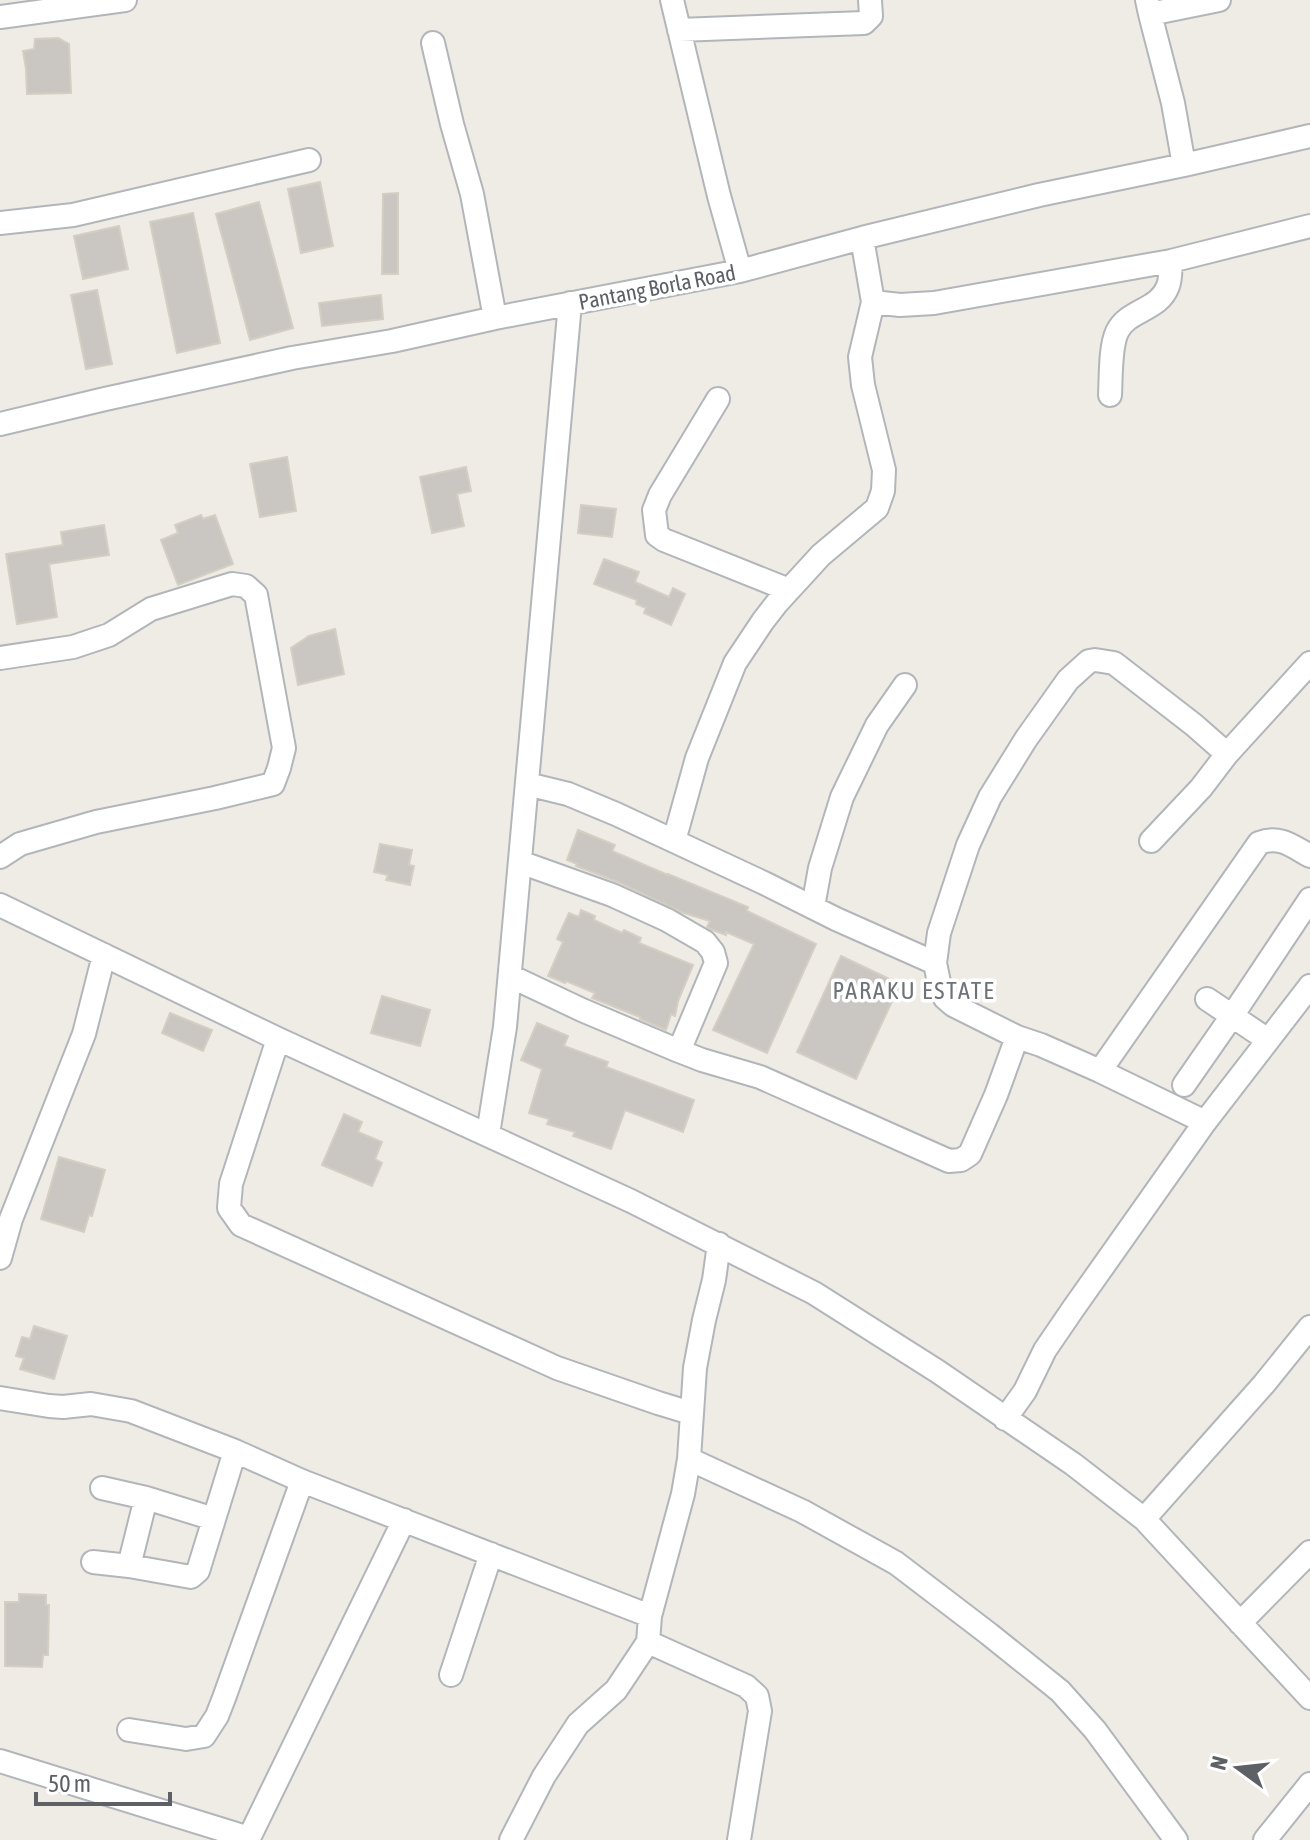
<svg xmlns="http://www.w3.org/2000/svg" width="1310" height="1840" font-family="'Asap Condensed',sans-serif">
<rect width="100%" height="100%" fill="#efece5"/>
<path fill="#cac7c2" stroke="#d4cec3" stroke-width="2" d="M58 38 69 44 71 93 27 94 26 69 23 51 34 49 35 39Z
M320 182 333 246 301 253 288 189Z
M398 193V274H382L383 194Z
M259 202 293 328 250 340 216 214Z
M193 213 220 343 177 353 150 222Z
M119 226 128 269 83 279 74 236Z
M97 290 112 364 86 369 71 295Z
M381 295 383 319 322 326 319 303Z
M287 457 296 511 260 517 250 464Z
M466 467 471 491 457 494 464 526 432 533 420 477Z
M581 505 616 509 612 537 578 533Z
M201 515 203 519 215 515 233 564 178 585 161 540 178 533 175 525Z
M104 525 109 555 49 564 57 617 17 624 6 554 63 545 61 532Z
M604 559 639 572 635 582 669 597 673 588 685 594 671 625 644 613 646 608 636 604 637 600 594 584Z
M335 629 344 674 298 685 291 648 309 636Z
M578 830 615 845 612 851 668 875V874L748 907 747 911 816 944 767 1053 713 1030 754 944 726 932V935L710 929 707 927 710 921 681 912 618 882 576 866 577 864 567 860Z
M380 844 412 850 409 865 414 866 410 885 386 880 388 875 374 872Z
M581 910 595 916 594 920 622 933 624 930 641 938 639 943 693 965 678 1001 675 1016 671 1014 666 1030 640 1019V1017L592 998 595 993 566 981 565 983 548 976 563 942 557 939 569 913 579 917Z
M841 956 900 984 856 1079 797 1052Z
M382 996 430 1010 420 1046 371 1033Z
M170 1013 212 1030 203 1051 162 1033Z
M537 1023 568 1036 564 1046 608 1062 606 1067 694 1100 683 1132 625 1110 611 1149 573 1136 575 1132 547 1124 549 1119 529 1113 542 1069 521 1060Z
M344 1114 362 1122 358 1132 382 1142 375 1159 382 1163 372 1186 322 1165Z
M59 1157 105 1170 92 1216 89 1215 84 1232 41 1219Z
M34 1326 67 1336 54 1379 20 1369 24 1358 16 1356 22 1337 30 1339Z
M19 1594 46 1595V1605H49L48 1655H43L42 1667 5 1666V1602H19Z"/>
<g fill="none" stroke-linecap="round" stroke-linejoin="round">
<g stroke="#b2b6ba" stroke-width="26">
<path id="minor" d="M672 0 719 196 740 271
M1147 0 1150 14 1173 103 1184 165
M1150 14 1219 0
M0 17 125 0
M679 30 864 23 871 16 870 0
M433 43 452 124 472 194 495 318
M0 223 73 215 309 160
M873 302 900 305 934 303 1171 261 1310 226
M1110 395C1111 377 1110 347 1117 332 1128 309 1159 311 1168 286 1171 279 1170 269 1171 261
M718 399 660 495 654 510 657 535 664 540 789 590
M0 424 105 399 292 358 392 341 495 318 740 271 862 238 1039 195 1184 165 1310 136
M0 658 73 647 109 635 151 609 232 584 246 586 256 595 284 748 279 768 273 784 215 798 96 822 20 844 0 857
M527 784 568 794 616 814 764 883 836 919 935 963
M674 841 697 758 735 663 763 621 777 603 821 555 877 508 883 491 884 470 863 385 860 357 873 302 862 238
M1151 841 1201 788 1227 754 1310 663
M520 862 612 895 667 920 705 942 713 952 716 963 679 1051
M0 905 278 1039 631 1201 814 1293 937 1371 1073 1464 1144 1519 1310 1698
M813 907 820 868 842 797 877 725 905 685
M510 976 582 1010 679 1051 702 1060 760 1077 949 1161 961 1160 970 1154 996 1095 1017 1037
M1207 999 1268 1040
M278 1039 231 1184 229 1208 241 1225 557 1368 658 1403 691 1413
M1100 1071 1259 843C1280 835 1292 846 1310 856
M1184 1085 1232 1016 1310 899
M1205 1122 1100 1071 1041 1045 1017 1037 953 1005 945 998 940 987 935 963 939 933 968 845 990 797 1026 739 1068 680 1089 661 1095 660 1114 663 1194 725 1227 754
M488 1134 505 1027 570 303
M0 1258 11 1219 84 1034 104 955
M0 1398 49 1406 63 1407 91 1404 131 1411 235 1451 302 1481 650 1616
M1005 1419 1025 1391 1045 1350 1073 1309 1205 1122 1310 986
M689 1459 802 1511 896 1563 989 1634 1060 1691 1095 1730 1176 1840
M102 1488 146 1498
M1144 1519 1264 1384 1310 1327
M93 1562 129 1566 191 1577 198 1571 235 1451
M129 1566 146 1498 214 1519
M1240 1623 1310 1552
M648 1642 746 1686 757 1696 760 1711 739 1840
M451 1675 491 1554
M129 1730 186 1739 204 1736 217 1716 224 1698 302 1481
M0 1761 249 1838
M248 1840 404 1520
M511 1840 544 1776 578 1724 616 1690 648 1642 650 1616 683 1494 689 1459 695 1368 704 1320 714 1280 719 1244
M1265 1840 1310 1784"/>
</g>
<use href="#minor" stroke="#fff" stroke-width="22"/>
</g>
<g text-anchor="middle" stroke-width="7" stroke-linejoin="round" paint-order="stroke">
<g font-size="22" fill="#5d6166" stroke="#fff">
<text transform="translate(657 287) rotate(-11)" y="8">Pantang Borla Road</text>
</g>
<g font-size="24" letter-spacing="2" fill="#6e7378" stroke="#fff">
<text x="914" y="999">PARAKU ESTATE</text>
</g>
</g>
<g transform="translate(1238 1768) rotate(285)" stroke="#ffffff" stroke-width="6" paint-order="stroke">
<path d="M0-6L14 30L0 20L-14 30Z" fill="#5d6166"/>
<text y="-12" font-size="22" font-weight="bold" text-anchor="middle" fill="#5d6166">N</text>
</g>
<path d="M36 1792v12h134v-12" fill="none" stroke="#5d6166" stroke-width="4"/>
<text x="48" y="1792" font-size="24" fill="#5d6166" stroke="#ffffff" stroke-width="6" paint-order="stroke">50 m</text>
</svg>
